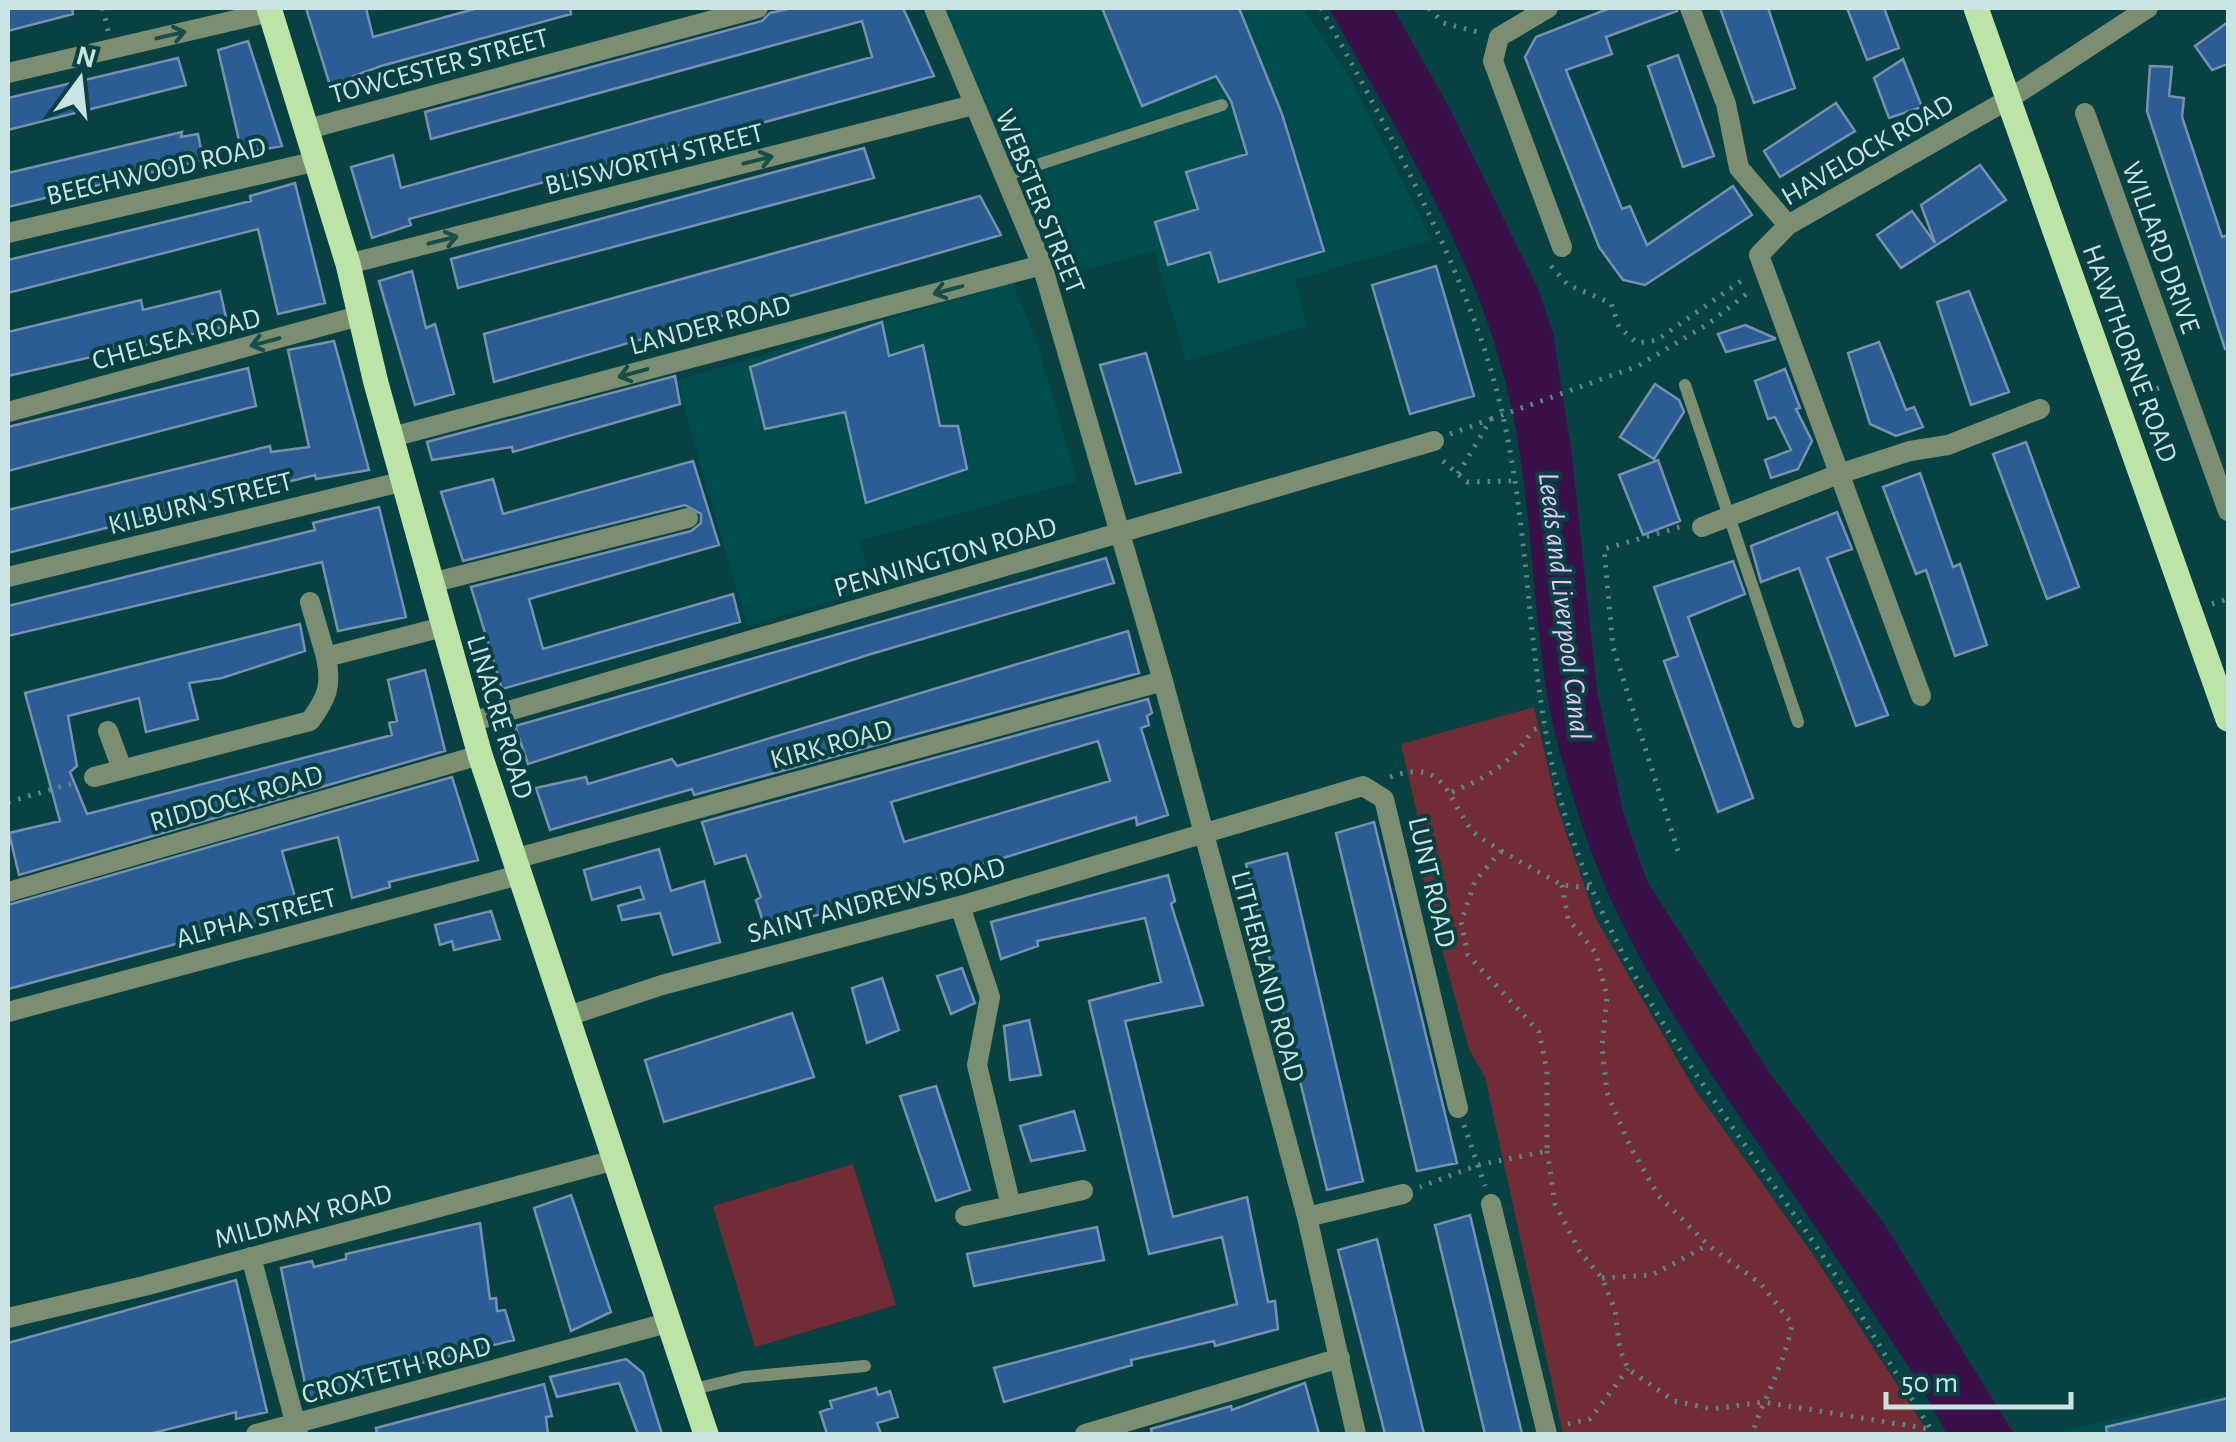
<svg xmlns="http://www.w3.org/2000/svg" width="2236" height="1442" font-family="'Alegreya Sans',sans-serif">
<rect width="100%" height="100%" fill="#074141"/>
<path fill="#004d4d" d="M943 8H1303L1349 76 1432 240 1295 280 1307 326 1186 361 1154 251 1056 279Z
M1013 283 1038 345 1077 481 860 541 873 589 747 626 676 380Z
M2228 1393V1434H2063L2061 1431Z"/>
<path fill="#712c36" d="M1534 707 1557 806 1595 917 1692 1085 1814 1256 1929 1434H1563L1485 1077 1469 1049 1426 891 1411 829 1417 814 1401 744Z
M853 1164 896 1305 755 1347 713 1206Z"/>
<path fill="#3a104a" d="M1329 8H1393L1450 109 1539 291 1553 333 1572 456 1597 691 1623 812 1647 881 1772 1077 1885 1225 2014 1434H1947L1919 1383C1861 1293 1800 1205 1740 1117 1677 1024 1616 931 1581 822 1565 773 1549 719 1543 667 1530 566 1529 463 1501 365 1467 242 1390 119 1329 8Z"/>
<path fill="#2c5c94" stroke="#7891b0" stroke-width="2.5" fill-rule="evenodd" d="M8 8H72L73 14 8 31Z
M306 8H366L373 37 478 8H570L571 14 381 66 330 85Z
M792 8H903L934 76 409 219 411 225 372 238 351 167 393 155 401 188 872 57 862 21 431 139 425 112 762 21 770 13Z
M1102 8H1239L1282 114 1324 251 1219 282 1210 252 1168 265 1155 222 1198 209 1186 172 1247 154 1231 101 1216 76 1142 106Z
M1610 8H1676L1677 11 1606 37 1612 54 1566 70 1622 209 1630 206 1647 245 1733 186 1752 215 1645 285 1623 280 1599 247 1525 57 1536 37Z
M1720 8H1768L1795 88 1754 103Z
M1847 8H1884L1899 48 1867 60Z
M2228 22V64L2212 70 2195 46Z
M248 41 282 146 242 153 218 50Z
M1678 55 1714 156 1683 167 1648 66Z
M178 58 186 85 8 130V98Z
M1903 59 1922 107 1889 118 1874 78Z
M2150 66 2172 67 2169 96 2184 98 2182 117 2222 237 2228 235V348L2225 349 2147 111Z
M1836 103 1855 131 1780 177 1764 151Z
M182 132 181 137 198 134 203 160 8 207V173Z
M864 148 874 178 458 288 451 259Z
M1980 165 2006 200 1901 268 1877 235 1912 211 1935 243 1921 205Z
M295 183 325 303 278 314 258 229 8 293V260L251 201 250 196Z
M980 196 1001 235 494 382 484 334Z
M1436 266 1474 396 1410 414 1372 285Z
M412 271 426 328 435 324 454 394 415 405 379 281Z
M220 291 228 326 8 376V332L141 300 143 310Z
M1969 291 2009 392 1971 405 1937 302Z
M882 322 889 356 923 345 940 426H958L967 469 866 503 845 412 765 429 750 367Z
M1745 325 1775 338V339L1726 352 1718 334Z
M334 341 369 470 316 479 315 475 8 553V510L270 446 271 452 309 447 288 350Z
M1879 342 1906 410 1914 407 1923 427 1896 436 1870 424 1848 353Z
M1146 353 1181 472 1136 484 1100 365Z
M248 368 256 406 8 471V427Z
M1785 369 1800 408 1796 409 1812 441 1798 469 1771 478 1765 460 1791 450 1775 417 1768 419 1755 381Z
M675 376 680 404 513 452 512 447 432 460 427 442Z
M1655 384 1679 400 1684 412 1654 459 1620 437Z
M2026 442 2079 587 2047 599 1993 454Z
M1658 460 1680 521 1643 535 1619 475Z
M693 461 719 545 529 599 543 649 733 594 740 622 502 689 471 587 691 531 701 523V514L685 505 463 561 441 492 493 479 503 514Z
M1920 473 1953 567 1960 564 1987 645 1955 656 1926 570 1916 574 1883 487Z
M379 507 406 617 338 631 322 562 8 636V606L315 530 313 523Z
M1837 512 1852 549 1827 558 1888 715 1856 726 1799 568 1761 582 1751 546Z
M1106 558 1114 583 871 654 528 764 515 726Z
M1733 561 1745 594 1688 617 1753 798 1718 812 1664 661 1678 656 1654 587Z
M300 624 305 651 222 678 189 683 198 719 146 732 139 698 68 716 77 766 70 772 87 814 392 735 389 723 397 721 388 680 425 670 445 751 19 875 9 833 60 821 25 693Z
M1128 631 1139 673 694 795 692 789 550 830 536 788 586 777 588 784 672 759 677 766Z
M1148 699 1152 713 1147 716 1149 725 1141 728 1168 815 1137 825 1136 817 766 931 756 900 761 897 746 855 715 864 702 822ZM1098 741 1110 781 904 842 891 802Z
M452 777 478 860 389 882 390 887 352 898 338 837 282 851 299 911 8 989V905Z
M1374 822 1457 1163 1417 1171 1336 833Z
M659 849 671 891 704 881 720 942 673 955 660 913 622 920 618 906 644 899 640 887 592 900 584 870Z
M1287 853 1363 1181 1327 1190 1246 864Z
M1168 875 1175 901 1171 904 1203 1005 1125 1021 1173 1217 1247 1197 1268 1302 1275 1301 1278 1329 1215 1346 1214 1341 1131 1360 1132 1365 1004 1402 994 1368 1237 1304 1222 1237 1149 1254 1089 1001 1161 982 1145 918 1037 941 1038 946 1001 959 991 922Z
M491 911 500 939 454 950 452 941 440 945 435 925Z
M962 968 975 1003 951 1014 937 976Z
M882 978 899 1030 867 1043 852 988Z
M792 1013 814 1077 664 1122 645 1060Z
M1029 1020 1041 1075 1010 1080 1004 1026Z
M936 1086 970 1190 936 1201 900 1096Z
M1074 1111 1085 1150 1031 1161 1020 1126Z
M571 1195 611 1312 571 1331 534 1208Z
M1470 1215 1522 1434H1485L1435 1225Z
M480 1223 490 1299 496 1298 497 1311 505 1310 514 1340 342 1383 346 1388 308 1398 281 1268 312 1261 314 1267 346 1259V1254Z
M1097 1227 1104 1260 974 1286 967 1254Z
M1377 1239 1424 1434H1385L1338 1250Z
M236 1280 267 1412 236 1419V1412L149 1434H8V1343Z
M626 1359 643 1373 662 1434H638L619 1383 557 1397 550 1377Z
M1305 1383 1319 1434H1152L1151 1429 1231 1406 1232 1410Z
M544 1384 552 1416 546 1417 548 1434H377L376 1428Z
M876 1388 878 1395 890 1391 898 1417 877 1423 881 1434H827L820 1412 832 1408 830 1401Z
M2228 1398V1434H2107L2106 1427Z"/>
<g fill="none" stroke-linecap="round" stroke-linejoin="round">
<path stroke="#5b8787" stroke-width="5" stroke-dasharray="2.5 8" stroke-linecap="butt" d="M103 8 108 31
M1321 8C1382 118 1464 267 1496 388 1536 536 1522 693 1573 840 1625 991 1727 1116 1816 1246 1858 1307 1894 1372 1934 1434
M1429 8 1443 23 1478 32
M1551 266 1568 285 1611 303 1619 327 1637 343 1657 340 1744 279
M2137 396 2164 386
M1491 419 1638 366 1708 324 1749 292
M1450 434 1491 419 1458 474
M1443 461 1467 482 1512 481
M2212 604 2228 599
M1390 777C1444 758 1445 793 1470 828 1477 837 1491 844 1501 851L1475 881 1461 922 1468 955 1539 1032 1547 1071V1151L1478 1165 1420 1187
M1452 792C1488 777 1512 763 1533 730L1544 726
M8 802 77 782
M1501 851 1562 885 1592 888
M1678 851 1613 647 1604 549 1680 527
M1562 885 1568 919 1596 953 1607 997 1602 1047 1607 1093 1630 1146 1658 1195 1708 1245 1761 1284 1792 1324C1784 1367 1765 1394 1752 1434
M1464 1125 1485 1186
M1547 1151 1555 1204 1580 1252 1602 1278 1615 1310 1620 1350 1628 1369 1674 1401 1712 1409 1763 1402 1930 1429
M1602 1278 1652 1275 1708 1245
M1568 1424 1590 1419 1628 1369"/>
<path stroke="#7b8e71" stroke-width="12" d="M1003 176 1222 105
M1685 385 1798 722
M690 1390 744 1377 865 1366"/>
<path stroke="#7b8e71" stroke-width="20" d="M934 8 1042 265 1163 681 1307 1217 1356 1434
M1548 8 1499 37 1493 61 1562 247
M1690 8 1726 104 1739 168 1788 225
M8 73 270 12
M2085 113 2228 511
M308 129 758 8
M8 233 317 161
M348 264 973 105
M8 412 359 316
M392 437 1042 265
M1702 527 1839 474 1910 451 1948 445 2040 409
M8 577 405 481
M431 583 688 518
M310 602 326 657
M1921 696 1759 255 1788 225 2009 99 2148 8
M471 722 1434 441
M108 731 122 769
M94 777 310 721C327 698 332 686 326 657L443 627
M514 859 1163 681
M8 892 480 755
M960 906 990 997 977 1065 1011 1206
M8 1012 519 875
M565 1017 662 985 960 906 1363 786 1384 799 1458 1108
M1491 1204 1547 1434
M965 1216 1083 1190
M1307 1217 1403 1194
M251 1257 298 1433
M8 1318 144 1286 611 1161
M256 1434 667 1323
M1085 1434 1340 1358"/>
<path stroke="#bde3a7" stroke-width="25" d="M269 8 348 264 376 383 480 755 706 1434
M1976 8 2228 719"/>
</g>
<defs><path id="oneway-shaft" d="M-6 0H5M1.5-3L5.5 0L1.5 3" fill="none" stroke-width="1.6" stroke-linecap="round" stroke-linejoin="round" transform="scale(2.5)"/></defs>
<g stroke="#184d48">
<use href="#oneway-shaft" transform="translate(171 35) rotate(-13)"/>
<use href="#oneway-shaft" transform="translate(758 160) rotate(-14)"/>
<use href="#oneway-shaft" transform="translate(443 240) rotate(-14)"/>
<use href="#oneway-shaft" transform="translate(948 290) rotate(165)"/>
<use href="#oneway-shaft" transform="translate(265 342) rotate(165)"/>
<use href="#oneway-shaft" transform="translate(633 373) rotate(165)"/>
</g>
<g text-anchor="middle" stroke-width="8" stroke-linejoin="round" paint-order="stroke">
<g font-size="28" fill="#cae4e3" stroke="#074141">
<text transform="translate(439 65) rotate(-15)" y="10">TOWCESTER STREET</text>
<text transform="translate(1867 149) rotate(-30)" y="10">HAVELOCK ROAD</text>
<text transform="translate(654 158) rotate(-14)" y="10">BLISWORTH STREET</text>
<text transform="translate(156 170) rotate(-13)" y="10">BEECHWOOD ROAD</text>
<text transform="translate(1041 201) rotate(68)" y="10">WEBSTER STREET</text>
<text transform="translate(2162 247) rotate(70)" y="10">WILLARD DRIVE</text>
<text transform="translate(710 324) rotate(-15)" y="10">LANDER ROAD</text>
<text transform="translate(176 338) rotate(-15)" y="10">CHELSEA ROAD</text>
<text transform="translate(2131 353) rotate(70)" y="10">HAWTHORNE ROAD</text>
<text transform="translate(200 502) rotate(-14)" y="10">KILBURN STREET</text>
<text transform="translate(945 556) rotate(-16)" y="10">PENNINGTON ROAD</text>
<text transform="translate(501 717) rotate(73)" y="10">LINACRE ROAD</text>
<text transform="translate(831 743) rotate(-15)" y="10">KIRK ROAD</text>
<text transform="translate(236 797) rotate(-16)" y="10">RIDDOCK ROAD</text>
<text transform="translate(1433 882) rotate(77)" y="10">LUNT ROAD</text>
<text transform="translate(876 899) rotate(-15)" y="10">SAINT ANDREWS ROAD</text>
<text transform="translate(256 917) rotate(-15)" y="10">ALPHA STREET</text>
<text transform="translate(1269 976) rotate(75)" y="10">LITHERLAND ROAD</text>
<text transform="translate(303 1215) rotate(-15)" y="10">MILDMAY ROAD</text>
<text transform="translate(396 1369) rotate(-15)" y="10">CROXTETH ROAD</text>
</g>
<g font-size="30" font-style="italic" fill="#e8c5fa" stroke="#074141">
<text transform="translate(1565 606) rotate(83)" y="10">Leeds and Liverpool Canal</text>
</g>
</g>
<rect width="2236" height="1442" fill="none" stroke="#cae4e3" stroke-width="20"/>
<g transform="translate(80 80) rotate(15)" stroke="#074141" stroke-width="8" paint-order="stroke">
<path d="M0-8L18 38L0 25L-18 38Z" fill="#cae4e3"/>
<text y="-15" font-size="28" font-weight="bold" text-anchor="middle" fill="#cae4e3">N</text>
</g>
<path d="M1886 1392v15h185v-15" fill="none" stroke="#cae4e3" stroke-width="5"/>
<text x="1901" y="1392" font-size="30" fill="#cae4e3" stroke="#074141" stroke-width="8" paint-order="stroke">50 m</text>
</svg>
